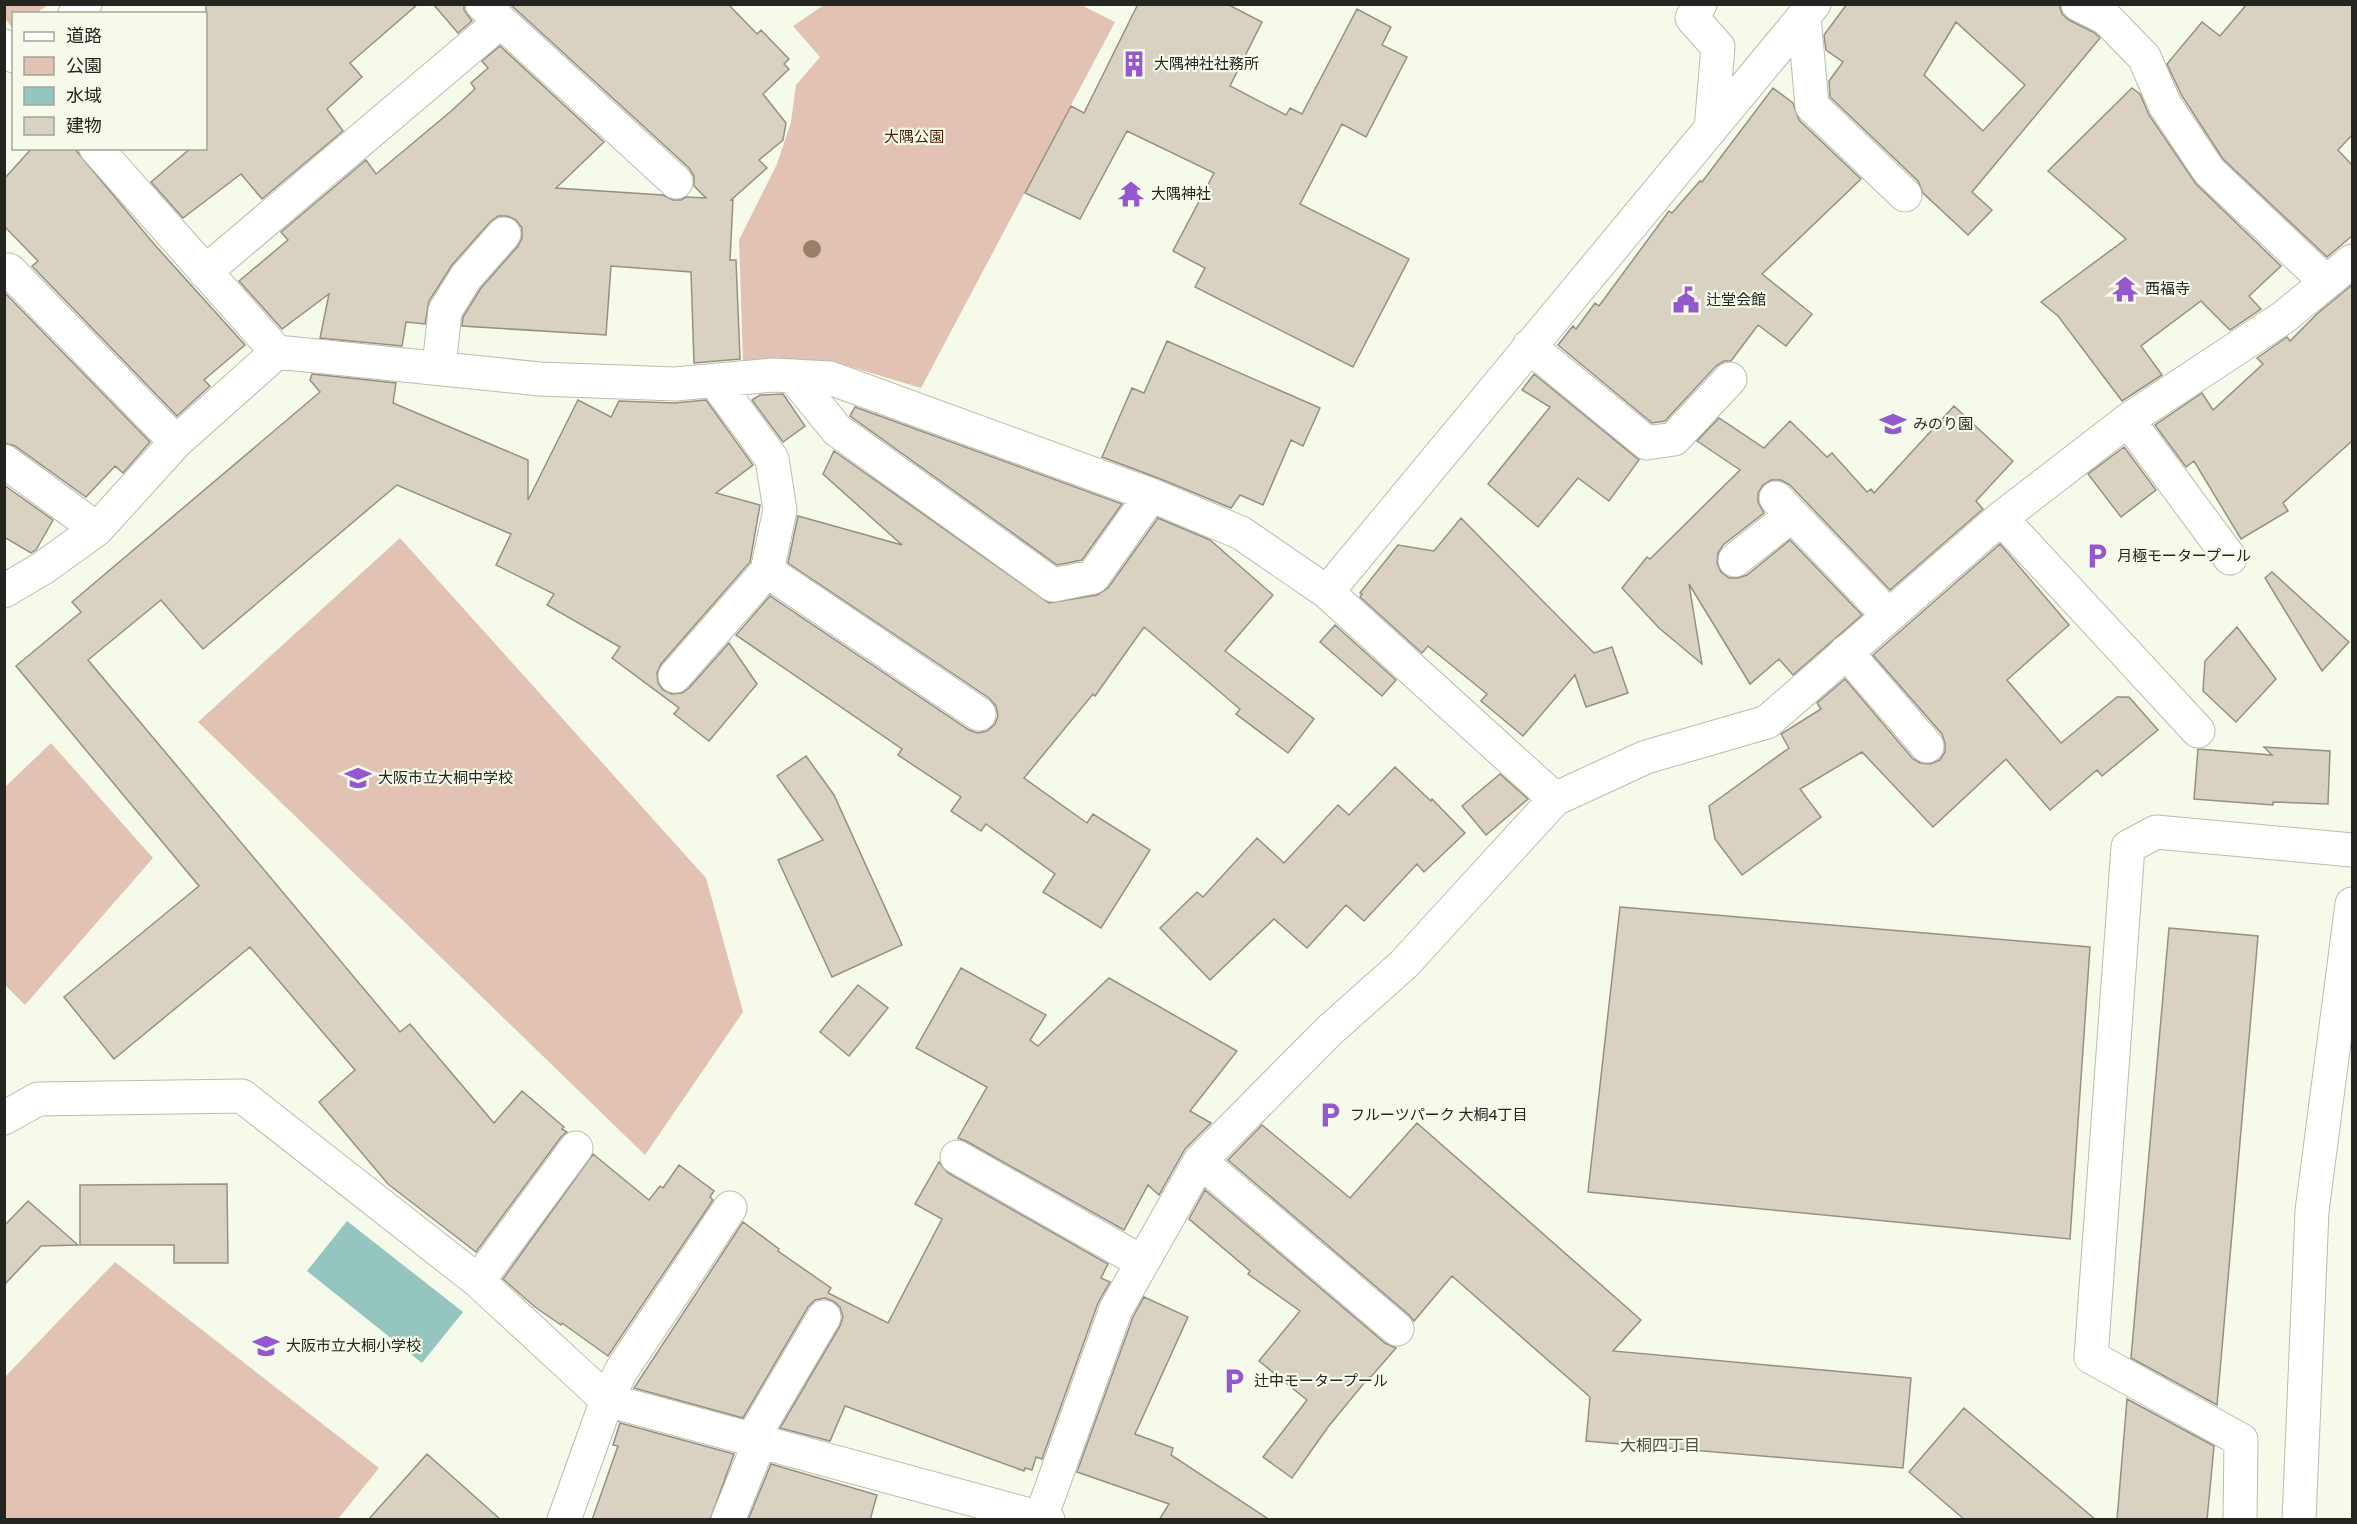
<svg xmlns="http://www.w3.org/2000/svg" width="2357" height="1524" font-family="'Golos Text','Noto Sans JP',sans-serif">
<rect width="100%" height="100%" fill="#f6faea"/>
<path fill="#e2c2b2" d="M4 5 5 4 48 5 36 13 14 14 13 29 5 18Z
M824 5H1081L1115 22 921 388 841 364 743 360 739 240 777 164 791 122 796 85 820 57 793 26Z
M400 538 706 878 743 1012 645 1155 198 722Z
M51 743 153 858 25 1005 5 985V787Z
M115 1262 379 1468 338 1519H5V1377Z"/>
<path fill="#94c5be" d="M347 1221 463 1312 422 1363 307 1271Z"/>
<path fill="#d9d1c2" stroke="#979082" stroke-width="1.5" fill-rule="evenodd" d="M206 4H418L350 63 362 77 327 109 343 131 262 199 241 174 183 218 151 182 191 148H206Z
M433 4H464V10L472 21 458 33Z
M510 4H728L757 34 761 30 789 59 784 64 789 69 763 94 786 123 783 140 759 160 767 168 731 200H733L730 260H736L740 359 694 363 691 272 611 266 606 335 462 326 463 317 481 288 518 246 522 238V228L516 220 507 216H498L490 222 452 265 429 301 425 324 406 322 402 346 320 338 329 294 282 329 239 281 288 240 281 232 366 160 376 174 450 112 475 89 471 83 488 68 482 61 500 46 604 142 556 188 663 195 673 200H681L686 197 706 198 694 186V176L689 168Z
M1138 4H1227L1262 22 1230 86 1286 115 1290 108 1302 114 1357 9 1391 27 1382 45 1407 57 1366 137 1342 124 1300 204 1409 259 1353 367 1195 287 1205 268 1173 251 1214 173 1127 131 1080 219 1025 193 1071 106 1084 113Z
M1847 4H2059L2062 14 2069 20 2095 33 2100 38 1972 192 1992 210 1968 235 1923 193 1918 181 1830 97 1829 81 1843 62 1826 50 1824 35ZM1956 22 2025 85 1983 131 1924 75Z
M2247 4H2352V135L2338 150 2352 165V236L2327 257 2223 159 2182 96 2167 64 2202 22 2220 36Z
M1773 88 1793 103 1799 120 1861 179 1762 274 1812 314 1786 346 1758 325 1731 361H1724L1716 366 1665 421 1652 423 1558 345 1573 326 1576 329 1595 303 1599 306 1669 211 1672 213 1700 181 1702 182Z
M2132 88 2140 94 2149 115 2196 184 2281 266 2249 296 2261 309 2230 330 2201 301 2141 346 2162 375 2122 401 2058 316 2041 302 2126 239 2048 171Z
M32 148H74L154 244 245 345 204 380 210 386 177 416 32 266 38 261 4 226V179Z
M2352 285V441L2283 503 2288 511 2241 539 2194 461 2186 467 2155 425 2202 393 2213 410 2263 364 2257 358 2287 337 2290 341 2318 313Z
M4 292 150 442 123 473 115 466 86 497 15 446 4 443Z
M1167 341 1320 408 1303 446 1291 440 1263 505 1240 495 1231 508 1158 478 1102 457 1132 388 1144 393Z
M312 374 396 383 393 403 528 460V500L578 400 611 417 619 401 674 403 706 400 753 465 716 493 760 505 750 562 661 664 657 673 658 683 663 690 672 694 682 693 689 688 729 643 757 684 709 741 674 714 679 708 612 658 620 647 547 605 554 594 496 565 511 534 397 485 203 649 161 600 88 660 400 1032 410 1024 494 1123 522 1091 564 1127 562 1129 567 1132 561 1137 476 1252 388 1184 319 1102 355 1070 250 947 114 1059 64 997 199 886 16 666 81 612 72 602 320 392 310 380Z
M1534 374 1639 460 1609 501 1578 478 1538 527 1488 484 1550 407 1522 390Z
M783 394 805 426 783 442 752 400 760 395Z
M1954 406 2013 461 1976 501 1983 509 1890 590 1790 485 1781 480H1771L1763 485 1758 493V502L1764 513 1723 545 1718 553 1717 563 1721 572 1729 578H1738L1747 575 1790 540 1862 615 1793 675 1779 659 1750 684 1689 584 1702 664 1659 628 1622 588 1647 557 1650 559 1740 470 1697 441 1719 418 1764 448 1790 421 1827 457 1832 453 1867 492 1871 489 1874 493Z
M855 407 1122 504 1082 560 1057 565 850 416Z
M2124 447 2156 490 2121 517 2088 474Z
M834 451 1049 603 1097 595 1108 588 1158 518 1210 540 1273 595 1225 651 1314 719 1288 753 1236 714 1240 709 1144 627 1095 696 1093 694 1024 778 1087 823 1093 814 1150 850 1101 928 1043 892 1055 874 986 824 981 831 951 811 961 797 898 755 902 749 736 635 770 596 969 730 977 733 987 731 995 724 998 716 996 706 989 698 788 563 798 516 902 545 823 474Z
M4 485 53 520 36 550 31 553 4 537Z
M1461 518 1594 653 1612 647 1628 693 1586 707 1575 675 1523 736 1481 701 1487 694 1428 646 1422 653 1360 597 1362 594 1360 593 1398 545 1434 551Z
M2000 544 2069 625 2007 680 2061 743 2117 697H2129L2158 730 2102 776 2097 770 2050 810 2006 759 1933 827 1862 752 1800 789 1821 817 1742 875 1715 839 1709 806 1789 748 1781 734 1821 709 1817 703 1845 679 1913 759 1920 763 1930 764 1940 760 1945 752V743L1942 734 1873 655Z
M2272 572 2349 642 2322 671 2265 578Z
M1335 625 1396 680 1382 696 1320 642Z
M2237 627 2276 679 2236 722 2203 691 2205 661Z
M2264 747 2330 751 2328 804 2273 802V805L2194 799 2198 749 2272 755Z
M806 756 834 795 902 945 832 977 778 860 823 840 777 776Z
M1395 767 1431 801 1432 799 1465 833 1424 872 1417 864 1364 921 1346 905 1307 948 1274 919 1210 980 1160 928 1197 892 1203 897 1257 838 1284 863 1338 805 1349 815Z
M1500 774 1528 799 1486 835 1462 806Z
M1620 907 2090 947 2070 1239 1588 1192Z
M2169 928 2258 936 2217 1405 2131 1358Z
M961 968 1046 1015 1030 1040 1038 1046 1109 978 1237 1051 1190 1111 1211 1123 1185 1149 1159 1195 1148 1185 1124 1230 966 1141 958 1138 987 1087 916 1048Z
M858 985 888 1008 849 1056 820 1032Z
M1417 1123 1641 1320 1613 1351 1911 1378 1903 1468 1586 1441 1590 1397 1452 1276 1414 1321 1409 1315 1228 1160 1262 1125 1350 1198Z
M593 1154 649 1200 660 1186 663 1188 679 1165 714 1191 710 1197 713 1200 608 1356 562 1323 561 1325 535 1307 503 1279Z
M939 1162 948 1173 1108 1264 1101 1278 1110 1282 1098 1303 1042 1459 1036 1457 1032 1470 1025 1468 1024 1471 845 1406 830 1441 780 1428 840 1326 843 1317 840 1307 833 1301 825 1298 815 1300 808 1307 743 1418 634 1388 743 1222 779 1249 778 1251 831 1288 828 1293 888 1323 942 1219 915 1204Z
M227 1184 228 1263H174V1245H80V1185Z
M1205 1190 1385 1343 1396 1348 1370 1378 1369 1377 1328 1427 1292 1478 1263 1457 1307 1400 1259 1361 1300 1311 1248 1274 1250 1271 1189 1219Z
M28 1201 78 1245 41 1246 4 1285V1226Z
M1144 1297 1188 1317 1135 1434 1173 1448 1171 1455 1270 1520H1159L1169 1504 1077 1472 1133 1317Z
M2127 1399 2214 1446 2207 1520H2117Z
M1964 1408 2096 1520H1965L1909 1472Z
M620 1423 734 1454 710 1520H592L618 1446 613 1445Z
M427 1454 501 1520H368Z
M771 1464 877 1495 870 1520H748Z"/>
<g fill="none" stroke-linecap="round" stroke-linejoin="round">
<g stroke="#babdae" stroke-width="35">
<path id="minor" d="M482 4 676 182
M1700 4 1692 18 1718 47 1711 129
M2078 4 2106 18 2144 57 2165 105 2209 171 2326 282
M75 14 85 4
M1804 16 1812 106 1905 195
M4 46 14 56
M96 148 277 352 540 379 675 384 773 375 830 378 1151 495 1241 533 1327 592 1555 799
M205 272 500 22
M4 273 9 270 176 442
M1529 346 1647 443 1674 439 1730 379
M439 367 445 311 466 277 504 234
M793 376 837 430 1053 585 1093 577 1151 495
M2128 420 2230 558
M4 461 97 529
M1776 498 1888 615
M2001 518 2198 731
M1735 560 1792 515
M767 571 979 714
M4 591 43 568 97 529 176 442 277 352
M1327 592 1814 4
M1846 652 1927 746
M675 676 767 571 780 510 772 459 715 381
M4 1118 38 1099 242 1096 478 1281 607 1400 1048 1520
M957 1157 1142 1262
M1200 1161 1397 1329
M478 1281 576 1148
M752 1439 824 1317
M564 1520 607 1400 621 1371 730 1208
M728 1520 760 1441
M1040 1520 1116 1309 1200 1161 1330 1030 1404 964 1555 799 1646 757 1767 722 2001 518 2128 420 2284 317 2352 261
M2240 1520 2241 1440 2091 1357 2128 847 2156 832 2352 850
M2299 1520 2312 1211 2352 904"/>
</g>
<use href="#minor" stroke="#fff" stroke-width="33"/>
</g>
<circle fill="#988069" cx="812" cy="249" r="9"/>
<defs>
<g id="building-bare" transform="scale(2.07)"><path d="M-4-6H4V6H1V3H-1V6H-4ZM-2.5-4.3h1.7v1.8h-1.7ZM.8-4.3h1.7v1.8H.8ZM-2.5-1h1.7V.8h-1.7ZM.8-1h1.7V.8H.8Z" fill="#9457ce" stroke="#f6faea" stroke-width="2.5" paint-order="stroke"/></g>
<g id="temple-bare" transform="scale(2.07)"><path d="M0-6L5-2H3V0L6.5 2.5H4V6H1.5V3h-3V6H-4V2.5H-6.5L-3 0V-2H-5Z" fill="#9457ce" stroke="#f6faea" stroke-width="2.5" paint-order="stroke"/></g>
<g id="civic-bare" transform="scale(2.07)"><path d="M-.6-6.5H3V-4.5H.6V-3L4-1V1h2V6H-6V1h2V-1L-.6-3ZM-1.2 2.5V6h2.4V2.5Z" fill="#9457ce" stroke="#f6faea" stroke-width="2.5" paint-order="stroke"/></g>
<g id="school-bare" transform="scale(2.07)"><path d="M0-5L7-2L0 1L-7-2ZM-4 1L0 2.5L4 1V4Q0 6-4 4Z" fill="#9457ce" stroke="#f6faea" stroke-width="2.5" paint-order="stroke"/></g>
<g id="parking-bare" transform="scale(2.07)"><path d="M-3.5-5.5H1a3.5 3.5 0 0 1 0 7H-1V5.5H-3.5ZM-1-3.4V-.6H.8a1.4 1.4 0 0 0 0-2.8Z" fill="#9457ce" stroke="#f6faea" stroke-width="2.5" paint-order="stroke"/></g>
</defs>
<g fill-rule="evenodd">
<use href="#building-bare" x="1134" y="64"/>
<use href="#temple-bare" x="1131" y="194"/>
<use href="#temple-bare" x="2125" y="289"/>
<use href="#civic-bare" x="1686" y="300"/>
<use href="#school-bare" x="1893" y="424"/>
<use href="#parking-bare" x="2097" y="556"/>
<use href="#school-bare" x="358" y="778"/>
<use href="#parking-bare" x="1330" y="1115"/>
<use href="#school-bare" x="266" y="1346"/>
<use href="#parking-bare" x="1234" y="1381"/>
</g>
<g text-anchor="middle" stroke-width="4.5" stroke-linejoin="round" paint-order="stroke">
<g font-size="15" fill="#242520" stroke="#f6faea" text-anchor="start">
<text x="1154" y="69">大隅神社社務所</text>
<text x="1151" y="199">大隅神社</text>
<text x="2145" y="294">西福寺</text>
<text x="1706" y="305">辻堂会館</text>
<text x="1913" y="429">みのり園</text>
<text x="2117" y="561">月極モータープール</text>
<text x="378" y="783">大阪市立大桐中学校</text>
<text x="1350" y="1120">フルーツパーク 大桐4丁目</text>
<text x="286" y="1351">大阪市立大桐小学校</text>
<text x="1254" y="1386">辻中モータープール</text>
</g>
<g font-size="15" fill="#4c1c00" stroke="#f6faea">
<text x="914" y="142">大隅公園</text>
</g>
<g font-size="16" fill="#4c4f42" stroke="#f6faea">
<text x="1660" y="1451">大桐四丁目</text>
</g>
</g>
<rect width="2357" height="1524" fill="none" stroke="#242520" stroke-width="12"/>
<rect x="12" y="12" width="195" height="138" fill="#f6faea" stroke="#a2a599" stroke-width="1.5"/>
<rect x="24" y="32" width="30" height="9" fill="#ffffff" stroke="#a2a599" stroke-width="1.5"/>
<text x="66" y="42" font-size="18" fill="#242520">道路</text>
<rect x="24" y="57" width="30" height="18" fill="#e2c2b2" stroke="#a2a599" stroke-width="1.5"/>
<text x="66" y="72" font-size="18" fill="#242520">公園</text>
<rect x="24" y="87" width="30" height="18" fill="#94c5be" stroke="#a2a599" stroke-width="1.5"/>
<text x="66" y="102" font-size="18" fill="#242520">水域</text>
<rect x="24" y="117" width="30" height="18" fill="#d9d1c2" stroke="#a2a599" stroke-width="1.5"/>
<text x="66" y="132" font-size="18" fill="#242520">建物</text>
</svg>
